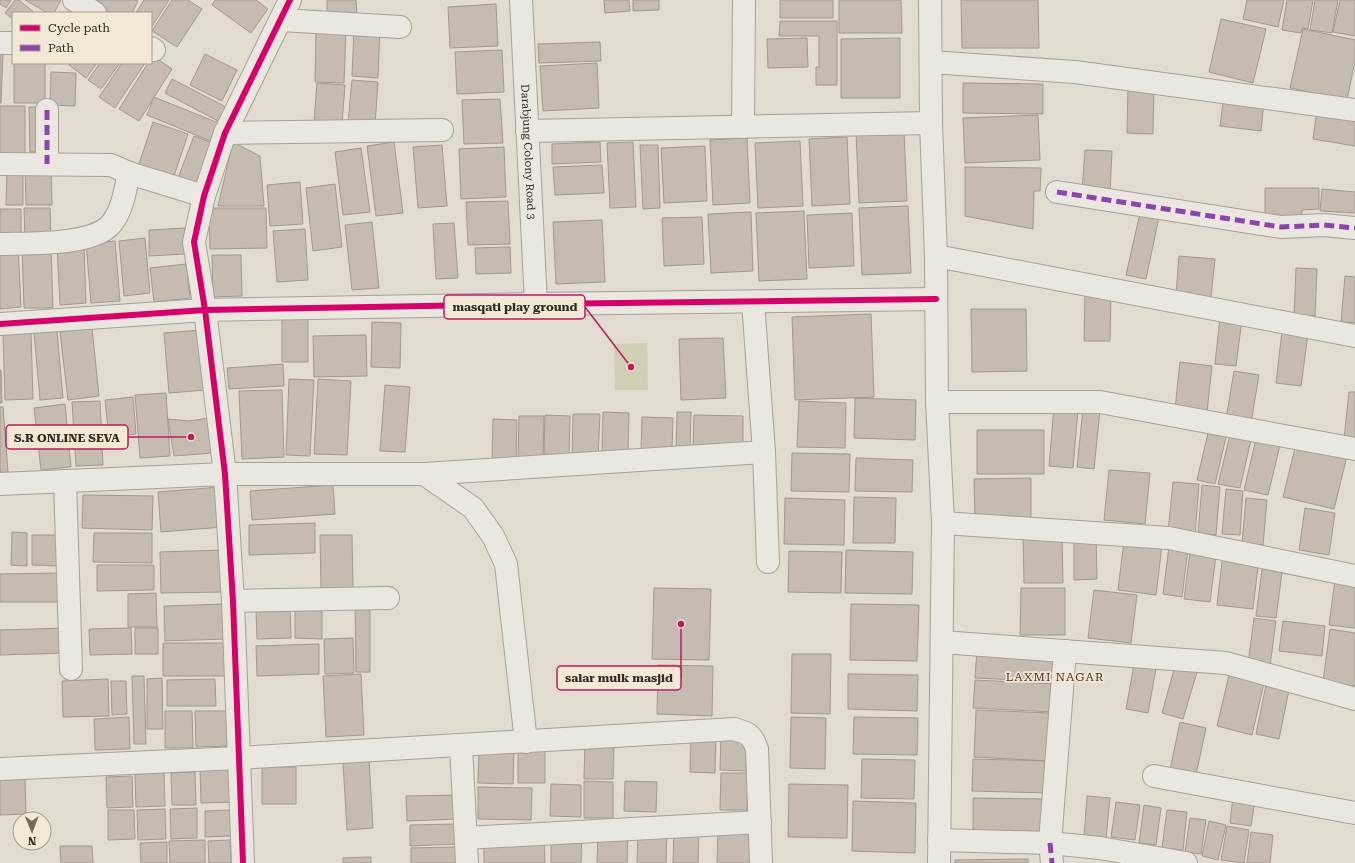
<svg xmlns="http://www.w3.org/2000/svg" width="1355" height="863" font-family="'Roboto Serif',serif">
<rect width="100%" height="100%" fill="#e1dbd0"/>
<path fill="#d0cfb4" d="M647 343 648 390H615L614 344Z"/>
<path fill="#c5bbb1" stroke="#a1988f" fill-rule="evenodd" d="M0 0H11L6 8 0 4Z
M15 0H19L35 13H13V19L5 13Z
M25 0H61L54 13H48Z
M89 0H136L138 1 132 13H112Z
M144 0H169L151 28V13H136Z
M172 0H188L202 9 177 47 152 31Z
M215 0H256L268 9 251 33 212 5Z
M327 0H356L357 15 327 16Z
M604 0H629L630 11 605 13Z
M633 0H659V10L633 11Z
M780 0H833V18H780Z
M839 0H901L902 33H839Z
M961 0H1038L1039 48H962Z
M1247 0H1284L1278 27 1243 19Z
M1287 0H1313L1308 29 1302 28 1301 33 1282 30Z
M1315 0H1338L1332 33 1310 30Z
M1340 0H1355V36L1333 32Z
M496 4 498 46 450 48 448 7Z
M1221 19 1266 29 1253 83 1209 72Z
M780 21H837V85H816V67H819V36H779Z
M354 29H380L378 78 352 76Z
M1303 29 1355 40V61L1347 100 1290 88Z
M316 30 346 31 344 83 315 82Z
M807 38 808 67 768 68 767 39Z
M900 38V98H841V39Z
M600 42 601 61 539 63 538 44Z
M502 50 504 92 457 94 455 52Z
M0 54H3L1 103H0Z
M205 54 237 70 222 101 190 85Z
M153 56 172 69 139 121 119 109 148 63H151Z
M14 63H45V103H14Z
M70 63H97L86 78 69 65Z
M100 63H120L101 89 88 80Z
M122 63H145L115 108 99 97Z
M597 63 599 108 543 111 540 66Z
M51 72 76 73 75 106 50 105Z
M172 79 226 107 218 121 165 93Z
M352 80 378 82 375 125 348 123Z
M317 83 345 85 342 124 314 122Z
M963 83 1043 84V114L963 113Z
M1128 85 1154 86 1153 134 1127 133Z
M1224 95 1264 100 1261 131 1220 126Z
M154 97 221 124 213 142 147 115Z
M500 99 503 143 464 144 462 100Z
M0 106H25V155H0Z
M29 107H45V151L30 152Z
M1317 110 1355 116V146L1313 139Z
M1038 115 1040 160 965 163 963 118Z
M153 122 188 134 173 179 138 167Z
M904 131 907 201 859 203 856 133Z
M194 136 213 143 196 186 178 178Z
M847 137 850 204 812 206 809 139Z
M747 138 750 203 713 205 710 140Z
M800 141 803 206 758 208 755 143Z
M233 142 260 156 264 206H218Z
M394 142 403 213 376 216 367 146Z
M600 142 601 162 552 164V144Z
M633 142 636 207 610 208 607 143Z
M442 145 447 206 418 208 413 147Z
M640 145H658L660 208 643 209Z
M705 146 707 201 664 203 661 148Z
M504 147 506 197 461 199 459 149Z
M361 148 370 212 343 215 335 152Z
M1085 150 1112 151 1110 193 1082 191Z
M51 165 52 205H26L25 166Z
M602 165 604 193 555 195 553 167Z
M965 167 1041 168 1040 191H1034L1033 229 965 216Z
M7 169H23V205H6Z
M300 182 303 224 270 226 267 185Z
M335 184 342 247 313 251 306 188Z
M1265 188H1319V209L1302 210 1301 221H1265Z
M1322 189 1355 192V213L1320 211Z
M508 201 510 244 468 245 466 202Z
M908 206 911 273 862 275 859 208Z
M24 208H50L51 238 25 239Z
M209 208H266L267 248 210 249Z
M0 209H21V239H0Z
M804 211 807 279 759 281 756 213Z
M751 212 753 271 711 273 708 214Z
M852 213 854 266 809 268 807 215Z
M1140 213 1159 217 1146 279 1126 275Z
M702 217 704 264 664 266 662 218Z
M602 220 605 282 556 284 553 222Z
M372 222 379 288 352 290 345 225Z
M454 223 458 278 436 279 433 224Z
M185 228 186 254 149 256V230Z
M305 229 308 280 277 282 273 231Z
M145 238 150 293 124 296 119 241Z
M115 241 120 301 91 303 86 243Z
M22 245H51L53 308H24Z
M84 245 86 303 60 305 57 246Z
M18 247 21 307 0 309V248Z
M510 247 511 273 476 274 475 248Z
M212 255H241L242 296 213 297Z
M1179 256 1215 259 1211 297 1176 294Z
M186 264 190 298 154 302 150 268Z
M1296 268 1317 269 1315 316H1294Z
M1345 276 1355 277V323L1341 322Z
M1085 292 1111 293 1110 341H1084Z
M971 309H1026L1027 371 972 372Z
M282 313H308V362H282Z
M871 314 874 397 795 400 792 317Z
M1220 317 1242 319 1236 366 1215 364Z
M372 322 401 323 400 368 371 367Z
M92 328 99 396 68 400 60 332Z
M202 330 206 390 169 393 164 333Z
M57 331 63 398 40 400 34 333Z
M1282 331 1308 334 1301 386 1276 383Z
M31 333 33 399 5 400 3 335Z
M366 335 367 376 314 377 313 336Z
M723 338 726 398 681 400 679 339Z
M1180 362 1212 366 1207 412 1175 409Z
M283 364 284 386 229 389 227 368Z
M0 370H1L2 403H0Z
M1234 371 1259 375 1251 423 1226 419Z
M289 379 314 380 310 456 286 455Z
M318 379 351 381 347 455 314 454Z
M385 385 410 387 405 452 380 451Z
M282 390 284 457 242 459 239 391Z
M1349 392H1355V440L1344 439Z
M166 393 170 456 140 458 135 395Z
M133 397 136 434 109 437 105 400Z
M855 398 916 400 915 440 854 438Z
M100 401 103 465 76 466 72 402ZM79 428H90L91 439H78Z
M799 401 846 403 845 448 797 447Z
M65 404 71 467 41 470 34 408ZM55 430 56 442 46 443 45 431Z
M0 407H3L8 472H0Z
M1054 407 1078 409 1073 468 1049 466Z
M1083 409 1100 410 1094 469 1077 467Z
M603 412 629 413 628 453H602Z
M677 412H691L690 450H676Z
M573 414H600L598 459H572Z
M545 415 570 416 569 455 544 454Z
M694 415 743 416V449L693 447Z
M519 416H544L543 460H518Z
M642 417 673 418 672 451 641 450Z
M209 418 213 453 174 456 168 419 189 421Z
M493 419 517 420 516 460H492Z
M1209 429 1227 433 1215 484 1197 480Z
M977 430H1044V474H977Z
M1230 435 1251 440 1240 488 1218 484Z
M1256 439 1280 445 1268 495 1244 490Z
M1296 444 1347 456 1334 509 1283 497Z
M792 453 850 454 849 492 791 491Z
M856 458 913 460 912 492 855 491Z
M1109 470 1150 473 1145 524 1104 520Z
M1031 478V519L975 520 974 479Z
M1173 482 1199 484 1195 535 1168 532Z
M333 485 335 514 252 520 250 491Z
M1202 485 1220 487 1216 535 1198 533Z
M220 487 223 527 161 532 158 492Z
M1226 489 1243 491 1240 535 1222 534Z
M83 495 153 496 152 530 82 528Z
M854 497 896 498 895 543H853Z
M785 498 845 500 844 545 784 544Z
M1246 498 1267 500 1263 545 1242 543Z
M1305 508 1335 513 1329 555 1299 550Z
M315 523V553L249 555V525Z
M12 532 27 533V566L11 565Z
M94 533H152V563L93 562Z
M1074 534H1096L1097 579 1074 580Z
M32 535H61V566L32 565Z
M320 535H352L353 588H321Z
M1023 537H1062L1063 583H1024Z
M1124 541 1162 545 1156 595 1118 590Z
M1169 547 1188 549 1182 597 1163 594Z
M223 550V592L161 593 160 552Z
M846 550 913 552 912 594 845 593Z
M789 551 842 552 841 593 788 592Z
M1190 552 1216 555 1210 602 1184 599Z
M1223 554 1259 558 1253 609 1217 605Z
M1263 562 1283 565 1276 618 1256 616Z
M97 565H154V590L97 591Z
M58 573 59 602H0V574Z
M1335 580 1355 583V628L1329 625Z
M654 588 711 589 709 660 652 659Z
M1021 588H1065V635H1020Z
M1094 590 1137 595 1131 643 1088 638Z
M156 593 157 627H128V594Z
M355 603H370V672H356Z
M225 604 226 639 165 641 164 606Z
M851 604 919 605 917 661 850 660Z
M295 605H322V639L295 638Z
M290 608 291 638 257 639 256 609Z
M1254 618 1276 621 1270 666 1248 664Z
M1283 621 1325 626 1322 656 1279 651Z
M65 628 66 653 0 655V630Z
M131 628 132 654 90 655 89 629Z
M135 628H158V654H135Z
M1330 629 1355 633V686L1323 682Z
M353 638 354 673 325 674 324 639Z
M163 643H227V676H163Z
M319 644V674L257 676 256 646Z
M977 649 1059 653 1057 682 975 678Z
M792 654H831L830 714 791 713Z
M1135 659 1157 663 1148 713 1126 709Z
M658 665 713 666 712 716 657 714Z
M1175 666 1197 672 1183 719 1162 713Z
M361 674 364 735 326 737 323 676Z
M848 674 918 675 917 711 848 709Z
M1229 675 1264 683 1252 735 1217 726Z
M132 676H144L146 744H134Z
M162 678 163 729H147V679Z
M108 679 109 716 63 717 62 681Z
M215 679 216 706H167V680Z
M975 680 1057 684 1055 712 973 708Z
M111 681H126L127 714 112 715Z
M1266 685 1289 690 1279 739 1256 734Z
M976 710 1050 713 1048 761 974 757Z
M165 711H192L193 748H165Z
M195 711H230V746L196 747Z
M129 717 130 749 95 750 94 719Z
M791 717 826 718 825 769 790 768Z
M854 717 918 718 917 755 853 754Z
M1180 722 1206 728 1196 775 1170 770Z
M691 734 716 735 715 773 690 772Z
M721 736 747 737 746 771 720 770Z
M585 742H614L613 779H584Z
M518 750H545V783H518Z
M479 751 514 752 513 784 478 783Z
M862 759 915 760 914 799 861 798Z
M973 759 1049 761 1048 793 972 791Z
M369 760 373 828 347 830 343 762Z
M235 767 237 802 201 803 200 768Z
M262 767H296V804H262Z
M195 772 196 805H172L171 773Z
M164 773 165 806 136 807 135 774Z
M721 773H748L747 810H720Z
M132 776 133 807 107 808 106 777Z
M0 779H25L26 814 0 815Z
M584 781 613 782V818H584Z
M625 781 657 782 656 812 624 811Z
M551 784 581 785V817L550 816Z
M789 784 848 785 847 838 788 837Z
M478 787 532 788 531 820 478 819Z
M457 795V819L407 821 406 796Z
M1087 796 1110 798 1106 839 1084 837Z
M1233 797 1255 801 1251 826 1230 823Z
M973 798 1046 799V834L973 833Z
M853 801 916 803 915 853 852 851Z
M1116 802 1140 805 1135 840 1111 837Z
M1144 805 1161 808 1156 845 1139 843Z
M197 808V838L171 839 170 809Z
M165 809 166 839 138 840 137 810Z
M108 810H134L135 839 108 840Z
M230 810 231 836 205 837V811Z
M1167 810 1187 812 1183 850 1162 848Z
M1190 818 1206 820 1201 854 1185 852Z
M1209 821 1226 825 1218 860 1202 856Z
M456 824V844L410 846V825Z
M1227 826 1249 830 1244 863 1221 860Z
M674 829H699L698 863H673Z
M718 829 753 830 752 863H717Z
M638 831 667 832 666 863H637Z
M1251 832 1273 835 1270 863H1247Z
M598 834 628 835 627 863H597Z
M551 836H582L581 863H551Z
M205 840V863H170L169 841Z
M230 840 231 863H209L208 841Z
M484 841H544L545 863H484Z
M167 842V863H141L140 843Z
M60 846H92L93 863H61Z
M457 847V863H411V848Z
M371 857V863H343V858Z
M1028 859V863H955V860Z"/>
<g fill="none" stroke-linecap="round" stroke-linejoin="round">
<g stroke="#a7a198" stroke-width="24">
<g id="minor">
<path d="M74 0 95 13"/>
<path id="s1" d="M521 0 536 304"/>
<path d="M930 0 931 123 936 256 937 402 943 523 939 863"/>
<path d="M281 20 400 27"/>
<path d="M0 43H13"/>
<path d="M151 48 154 50"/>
<path d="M931 62 1075 72 1355 110"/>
<path d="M47 110V164"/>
<path d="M743 127 744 0"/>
<path d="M527 131 931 123"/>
<path d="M225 133 442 130"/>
<path d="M0 164 111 165 129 173 204 196"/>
<path d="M1057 192 1281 227 1324 225 1355 228"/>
<path d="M0 244C27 243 95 246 112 223 123 209 125 190 129 173"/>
<path d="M936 256 1355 336"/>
<path d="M753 302 764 452 768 562"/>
<path d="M0 324 205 310 536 304 936 299"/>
<path d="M937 402H1100L1355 449"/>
<path d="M424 474 473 508 493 536 506 564 526 742"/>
<path d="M65 481 71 669"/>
<path d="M0 484 225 474H424L764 452"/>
<path d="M943 523 1169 538 1355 576"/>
<path d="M233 601 388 598"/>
<path d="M942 642 1226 663 1355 699"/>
<path d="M461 745 467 863"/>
<path d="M0 769 238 758 734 729C749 733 752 735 757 749L761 863"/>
<path d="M1154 776 1355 813"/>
<path d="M466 838 760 822"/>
<path d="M939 840 1050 843 1100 848 1186 863"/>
<path d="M243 863 233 601 225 474 205 310 194 242 204 196 225 133 290 0"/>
<path d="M1052 863 1050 843 1065 651"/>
</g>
</g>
<use href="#minor" stroke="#eae7e0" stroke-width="22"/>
<path stroke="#8e44ad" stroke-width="5" stroke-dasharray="10 5" stroke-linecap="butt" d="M47 110V164
M1057 192 1281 227 1324 225 1355 228
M1050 843 1052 863"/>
<g stroke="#f1e8d6" stroke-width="8">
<path id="cycleway" d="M0 324 205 310 536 304 936 299
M243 863 233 601 225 474 205 310 194 242 204 196 225 133 290 0"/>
</g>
<use href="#cycleway" stroke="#d6006c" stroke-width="6"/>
</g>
<g text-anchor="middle" stroke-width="3.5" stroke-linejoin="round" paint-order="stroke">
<g font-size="11" fill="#352a21" stroke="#f1e8d6">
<text dy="4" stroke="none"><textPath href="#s1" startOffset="152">Darabjung Colony Road 3</textPath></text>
</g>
<g font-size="12" letter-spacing="1" fill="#5d2e25" stroke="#f1e8d6">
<text x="1055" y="681">LAXMI NAGAR</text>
</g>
</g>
<path fill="none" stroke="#c2185b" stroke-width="1.5" d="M631 367L585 307M191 437L128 437M681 624L681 678"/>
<g fill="#c2185b" stroke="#f1e8d6" stroke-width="1.5">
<circle cx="631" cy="367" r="4"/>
<circle cx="191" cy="437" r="4"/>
<circle cx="681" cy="624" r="4"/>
</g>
<g fill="#f1e8d6" stroke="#c2185b" stroke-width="1.5">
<rect x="444" y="295" width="141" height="24" rx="4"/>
<rect x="6" y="425" width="122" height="24" rx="4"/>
<rect x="557" y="666" width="124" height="24" rx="4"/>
</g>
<g font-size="12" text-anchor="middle" font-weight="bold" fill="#352a21">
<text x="515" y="311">masqati play ground</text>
<text x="67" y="442">S.R ONLINE SEVA</text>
<text x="619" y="682">salar mulk masjid</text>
</g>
<rect x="12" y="12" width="140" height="52" fill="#f1e8d6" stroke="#a69c8e"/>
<rect x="20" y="25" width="20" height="6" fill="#d6006c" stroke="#a69c8e"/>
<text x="48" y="32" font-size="12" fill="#352a21">Cycle path</text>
<rect x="20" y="45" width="20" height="6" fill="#8e44ad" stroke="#a69c8e"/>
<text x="48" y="52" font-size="12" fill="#352a21">Path</text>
<g transform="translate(32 831) rotate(179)"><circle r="19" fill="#f1e8d6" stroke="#a69c8e"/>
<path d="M0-3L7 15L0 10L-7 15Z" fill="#71685e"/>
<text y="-6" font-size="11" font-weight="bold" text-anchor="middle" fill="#352a21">N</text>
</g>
</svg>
